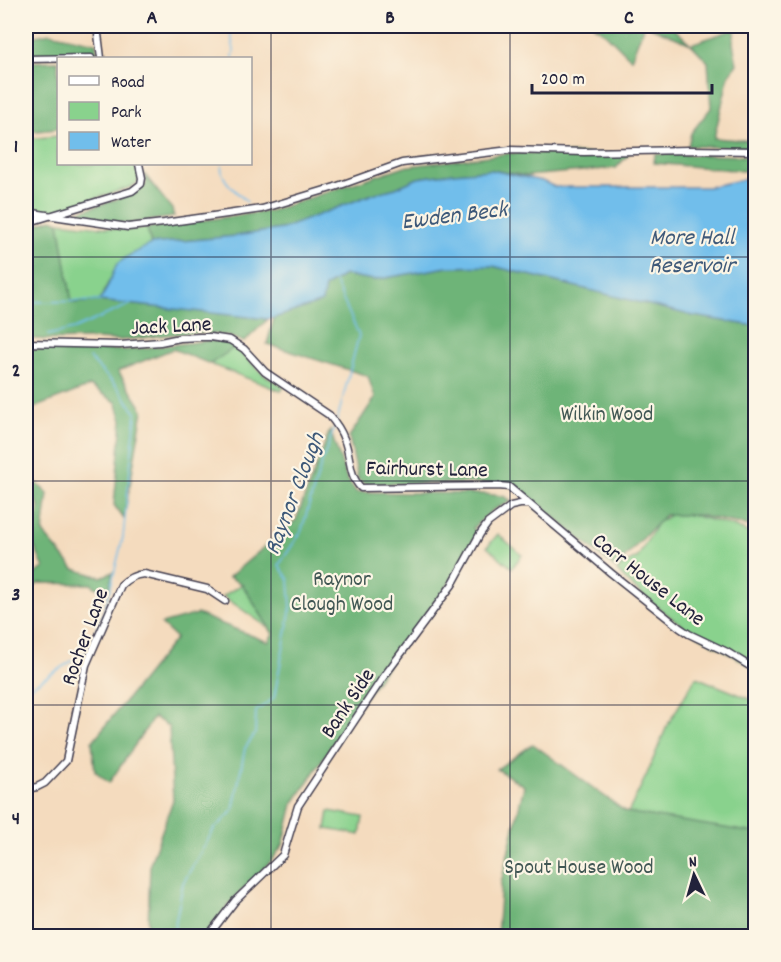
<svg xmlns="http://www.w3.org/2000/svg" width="781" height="962" font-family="Dekko,sans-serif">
<rect width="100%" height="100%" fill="#fcf5e5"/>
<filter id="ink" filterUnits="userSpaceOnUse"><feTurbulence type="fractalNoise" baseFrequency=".0167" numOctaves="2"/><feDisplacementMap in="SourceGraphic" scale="12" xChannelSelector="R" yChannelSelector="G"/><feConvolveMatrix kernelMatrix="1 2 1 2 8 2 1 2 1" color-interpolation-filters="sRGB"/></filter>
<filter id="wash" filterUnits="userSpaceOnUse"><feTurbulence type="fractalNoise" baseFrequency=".008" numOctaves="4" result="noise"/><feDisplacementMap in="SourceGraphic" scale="24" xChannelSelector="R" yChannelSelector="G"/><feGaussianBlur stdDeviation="1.35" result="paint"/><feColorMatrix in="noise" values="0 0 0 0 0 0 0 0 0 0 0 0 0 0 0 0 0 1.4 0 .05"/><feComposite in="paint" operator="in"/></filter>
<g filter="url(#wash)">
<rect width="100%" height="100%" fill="#f4dbbe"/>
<path fill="#89d28d" stroke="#567a64" stroke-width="1.5" d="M58 136V164H135L139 177 138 182 131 187 50 213 26 209V139Z
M59 222 127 230 147 228 151 244C134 253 121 261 111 278 106 286 103 296 98 304H72Z
M235 347 264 375 284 387 281 391 210 364Z
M670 515H692L730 525 755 535V668C706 640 657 614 617 571L621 566 638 557 657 523Z
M498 534 522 555 512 568 487 547Z
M242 584 270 629 223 596Z
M696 677 755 701V842L628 813 647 774 667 726Z
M329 811 363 817 360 835 326 829Z"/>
<path fill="#6eb478" stroke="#486b5a" stroke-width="1.5" d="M594 26H644L631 59 606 34Z
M648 26H671L691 44 735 29 733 43 737 64 729 75 714 138 755 141V148L688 146 691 133 711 108 708 62 691 44Z
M50 33 96 43 97 57 83 55 26 57V38Z
M58 61V129L26 132V62Z
M512 153 629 154 616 168 527 176 491 170 454 173 418 178 396 188 373 194 282 229 236 236 151 244 147 228 271 211 402 167Z
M655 154 755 156V172L654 163Z
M145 175 172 209 174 217 128 224 68 215 133 194 146 185Z
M52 219 59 222 72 303 99 301 268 319 244 342C206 325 162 337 122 340 111 340 100 339 90 339 68 339 47 341 26 338V228Z
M493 266 694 316 755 326V527L697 515H665L615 568 513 483 364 484 358 479 349 437 375 398 368 376 267 344 274 318 321 302 325 287 344 275 374 280 447 267Z
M206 341H222L235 347 210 364 173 349 118 371 143 410 124 519 114 505 122 420 116 402 90 386 26 411V349L127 350Z
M330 430 347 479 356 492 484 494 503 496 512 501 493 510 473 528 478 533 448 585 390 662 336 739 293 804 283 845 271 861 232 901 204 936H145L148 930 150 864 173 800 169 727 154 717 109 783 95 771 92 742 176 638 161 624 197 614 268 642 273 634 242 584 229 577 296 520Z
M26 473 48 494 43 533 74 569 101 577 113 572 108 595 91 584 39 583 26 593V579L44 568 33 544 39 506 26 487Z
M533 744 626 812 755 833V936H497L501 883 524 786 497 769Z"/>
<path fill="#71beeb" stroke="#4a7093" stroke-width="1.5" d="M491 170 542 181 555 187H708L755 177V326L694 316 493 266 447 267 374 280 344 275 325 287 322 302 274 318 268 319 99 301 106 290 117 264 130 255 151 244 236 236 282 229 373 194 396 188 418 178 454 173Z"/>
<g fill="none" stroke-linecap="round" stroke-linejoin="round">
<path stroke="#71beeb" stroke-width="1.5" d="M229 26 234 50 233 58
M222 164C218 179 237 192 247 202
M335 282 359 335 337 421
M26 302 100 301
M48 335 74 329 131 304
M26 360 30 359
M26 689 32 686 86 652 102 616 110 590 123 537 136 413 119 389 89 358
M173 936 183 883 214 829 233 811 245 748 255 734 256 711 274 698 291 607 289 580 279 565 301 532 321 465 335 426"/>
</g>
</g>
<g filter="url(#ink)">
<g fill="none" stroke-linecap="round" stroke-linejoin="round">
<g stroke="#423e4f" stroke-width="9">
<path id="minor" d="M97 26 101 58
M26 59 91 58
M26 212 128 227 164 223 262 209 335 187 402 163 510 150 584 152 689 150 756 151
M26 223 132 191 141 184 142 178 139 164
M26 343 120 345 160 342 180 338 200 337H210L230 340 244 349 265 372 329 415C335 422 341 431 344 439 351 455 348 475 361 488L498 486 509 487 611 573 680 628 689 634 727 652 756 670
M26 789 37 787 45 783 66 761 86 665 121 585C128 578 134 575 144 574L207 589 225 601
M208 936 235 901 283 855 298 806 382 679 452 585 480 534 488 523 511 506 520 504H529"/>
</g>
<use href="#minor" stroke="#fff" stroke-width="6"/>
</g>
</g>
<path fill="none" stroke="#22223b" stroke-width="1.5" stroke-opacity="0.55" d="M271 26V936M510 26V936M26 257H756M26 481H756M26 705H756"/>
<g text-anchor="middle" stroke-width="4.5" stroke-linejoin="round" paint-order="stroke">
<g font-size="22" fill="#22223b" stroke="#fcf5e5">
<text transform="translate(171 324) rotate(-3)" y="8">Jack Lane</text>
<text transform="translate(427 467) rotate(1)" y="8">Fairhurst Lane</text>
<text transform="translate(650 578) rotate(38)" y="8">Carr House Lane</text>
<text transform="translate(83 636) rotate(-70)" y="8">Rocher Lane</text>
<text transform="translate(346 702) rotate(-56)" y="8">Bank Side</text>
</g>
<g font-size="22" fill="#415754" stroke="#fcf5e5">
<text x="607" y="420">Wilkin Wood</text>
<text x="342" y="585">Raynor<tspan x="342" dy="25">Clough Wood</tspan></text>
<text x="579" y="873">Spout House Wood</text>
</g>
<g font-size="24" font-style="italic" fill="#3e5979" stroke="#fcf5e5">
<text transform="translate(454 214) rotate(-7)" y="8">Ewden Beck</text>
<text x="692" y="244">More Hall<tspan x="692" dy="28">Reservoir</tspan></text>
<text transform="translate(293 493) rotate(-69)" y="8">Raynor Clough</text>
</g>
</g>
<rect width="781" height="962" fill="none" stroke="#fcf5e5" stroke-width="66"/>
<rect x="57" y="57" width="195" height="108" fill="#fcf5e5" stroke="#a5a1a1" stroke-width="1.5"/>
<rect x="69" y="76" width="30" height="9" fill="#ffffff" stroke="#a5a1a1" stroke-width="1.5"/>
<text x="111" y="87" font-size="18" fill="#22223b">Road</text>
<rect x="69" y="102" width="30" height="18" fill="#89d28d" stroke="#a5a1a1" stroke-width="1.5"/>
<text x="111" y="117" font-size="18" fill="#22223b">Park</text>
<rect x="69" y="132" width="30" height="18" fill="#71beeb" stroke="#a5a1a1" stroke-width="1.5"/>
<text x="111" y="147" font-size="18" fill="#22223b">Water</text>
<g transform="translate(694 875) rotate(355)" stroke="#fcf5e5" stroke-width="4.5" paint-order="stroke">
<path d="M0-4.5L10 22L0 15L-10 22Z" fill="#22223b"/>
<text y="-9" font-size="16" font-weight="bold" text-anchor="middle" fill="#22223b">N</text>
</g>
<path d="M532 84v9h180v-9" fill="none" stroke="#22223b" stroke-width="3"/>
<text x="541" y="84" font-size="18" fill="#22223b" stroke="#fcf5e5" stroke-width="4.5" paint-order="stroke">200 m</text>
<rect x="33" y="33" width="715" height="896" fill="none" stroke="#22223b" stroke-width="2"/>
<g font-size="20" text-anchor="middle" font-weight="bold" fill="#22223b">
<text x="152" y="23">A</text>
<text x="390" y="23">B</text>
<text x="629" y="23">C</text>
<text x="16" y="152">1</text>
<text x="16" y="376">2</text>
<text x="16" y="600">3</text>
<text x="16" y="824">4</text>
</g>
</svg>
